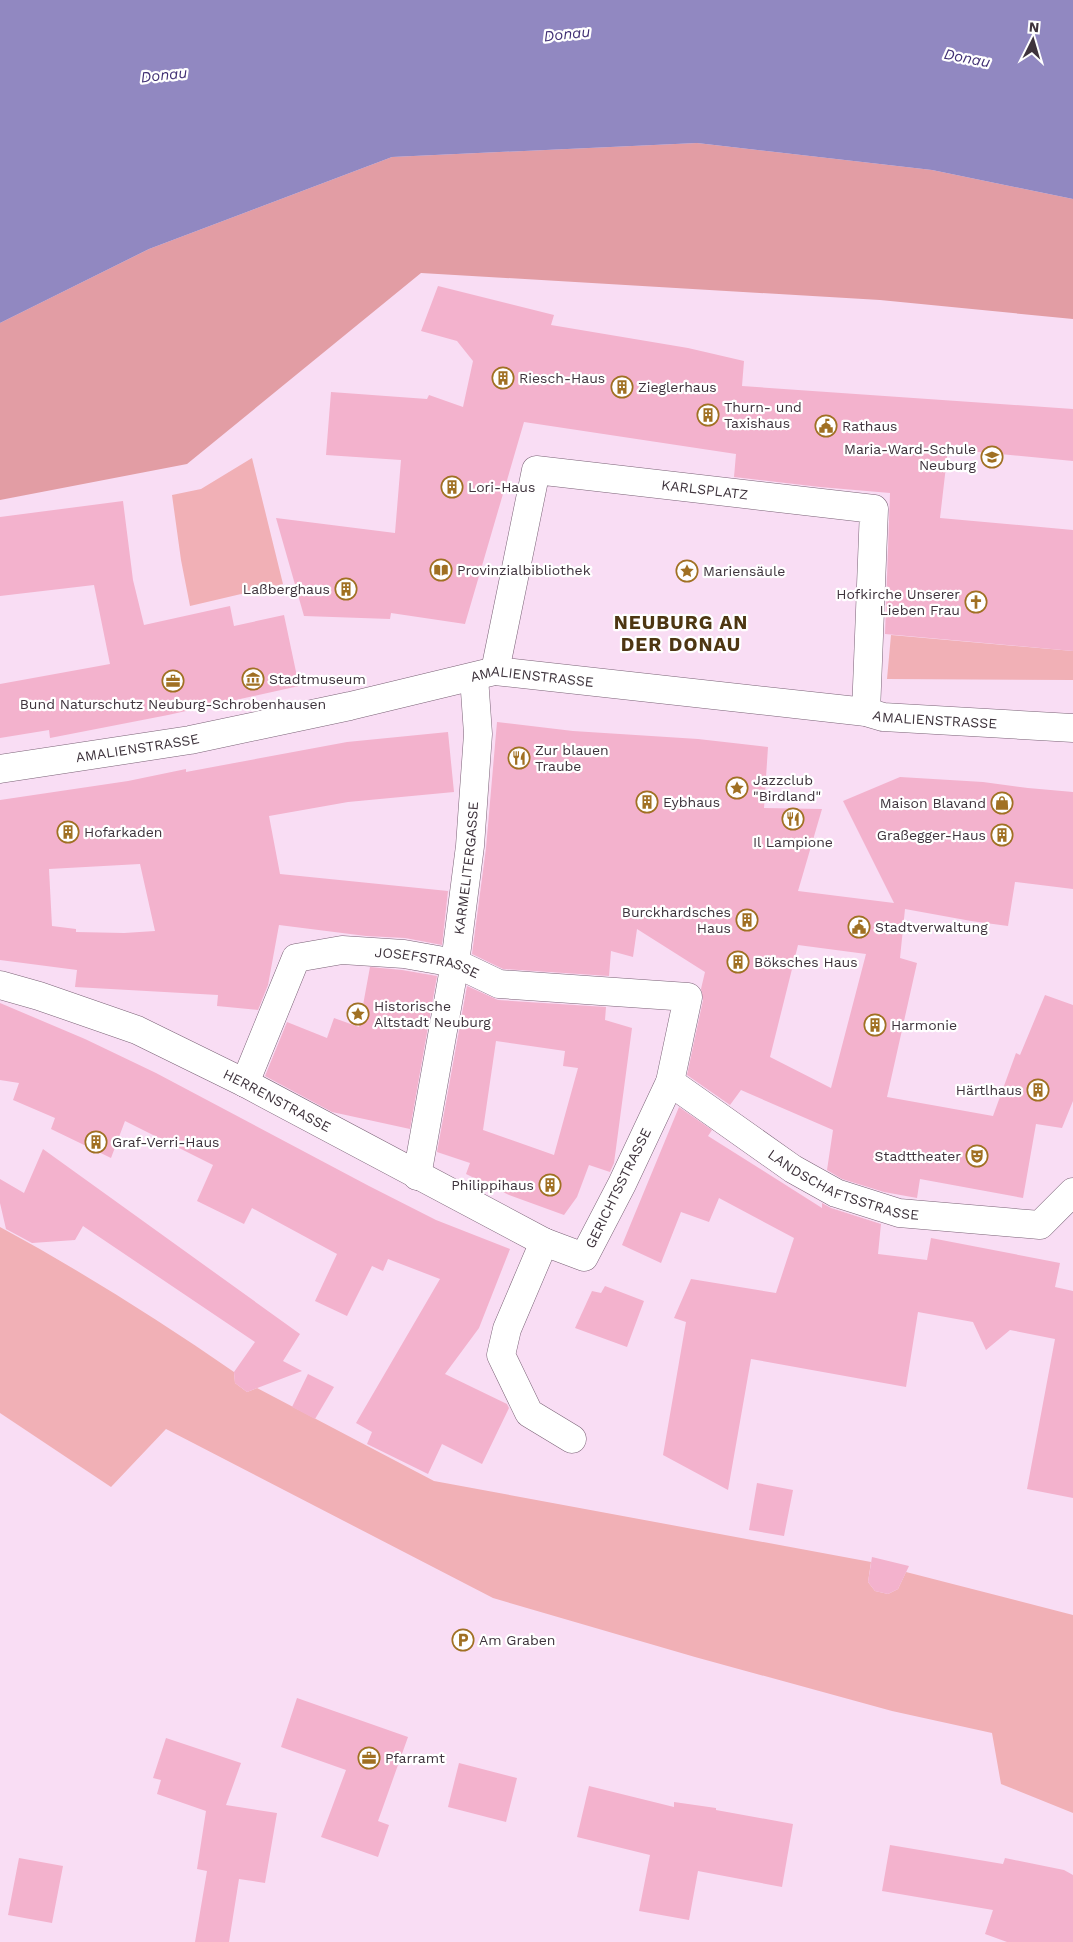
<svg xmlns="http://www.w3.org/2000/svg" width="1073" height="1942" font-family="'Work Sans',sans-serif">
<rect width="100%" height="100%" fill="#f9ddf4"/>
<path fill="#f1b0b6" d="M252 458 283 584 190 606 181 560 172 495 201 489Z
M891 635 1073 651V680L887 679Z
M0 1227C81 1271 159 1320 234 1372L235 1383 247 1392 257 1388 434 1481 871 1562 868 1582 875 1591 888 1594 898 1589 906 1572 1073 1615V1813L1001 1784 992 1733 892 1711 695 1657 493 1598 166 1429 111 1487 0 1413Z"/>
<path fill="#e29da4" d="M697 143 932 170 1073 199V319L880 300 421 273 187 464 0 500V323L149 249 392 157Z"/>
<path fill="#9188c1" d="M0 0H1073V199L932 170 697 143 392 157 149 249 0 323Z"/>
<path fill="#f3b2cd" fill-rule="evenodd" d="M438 286 554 315 551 325 688 348 744 361 742 386 1073 409V461L948 449 940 518 1073 530V651L885 634 890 493 820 487 734 477 736 454 524 422 465 624 391 613 390 619 304 616 276 518 395 533 401 460 326 455 331 392 427 399 429 395 463 407 473 361 457 341 421 331Z
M123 501 133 580 144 625 230 606 234 626 284 615 299 686 168 715 50 738 49 730 0 738V684L110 664 94 585 0 596V517Z
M497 722 573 731 698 739 768 747 764 808 822 809 798 891 894 903 843 801 900 777 983 782 1028 788 1073 792V889L1015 882 1008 926 971 921 905 909 900 958 917 963 887 1097 993 1116 1016 1053 1020 1055 1045 995 1073 1005V1101L1062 1128 1036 1124 1023 1198 920 1179 917 1198 884 1192 842 1179 827 1170 833 1130 741 1090 730 1105 687 1075 703 1000 701 989 705 972 637 929 633 957 611 951 609 976 503 969 472 954 486 848ZM798 945 866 954 831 1088 770 1057Z
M448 732 454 792 348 802 269 816 280 874 448 891 442 945 405 938 366 936 279 925 268 985 258 1010 217 1006 218 995 75 987 77 970 0 960V800L128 781 186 769V772L347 742ZM140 864 155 931 124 933 76 932V929L52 926 49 869Z
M370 967 402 970 437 976 410 1129 332 1112 265 1076 287 1022 327 1038 334 1018 359 1027Z
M467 986 498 1000 606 1007 605 1020 632 1028 614 1163 610 1172 589 1165 577 1197 564 1215 509 1195 466 1174 470 1163 437 1152ZM496 1041 565 1051 563 1066 578 1068 554 1155 483 1130Z
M0 1003 85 1039 156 1073 369 1186 436 1220 510 1249 479 1328 445 1374 507 1404 509 1408 482 1464 442 1444 428 1474 367 1444 372 1432 356 1423 440 1279 388 1259 383 1271 372 1266 347 1316 315 1301 337 1254 252 1208 244 1224 197 1201 213 1165 125 1121 111 1158 51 1129 55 1118 13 1100 19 1083 0 1080Z
M679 1107 712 1130 708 1136 822 1208V1203L831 1208 881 1224 878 1254 927 1260 931 1238 1060 1263 1055 1287 1073 1291V1498L1027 1489 1055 1339 1010 1330 986 1350 973 1322 918 1312 906 1387 751 1359 728 1490 663 1455 686 1322 674 1318 691 1279 776 1293 794 1238 719 1198 709 1222 681 1212 661 1263 622 1245Z
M43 1149 300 1334 283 1361 302 1371 247 1392 235 1383 234 1372 255 1342 83 1226 75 1240 32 1243 6 1229 0 1203V1179L24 1193Z
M605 1286 644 1301 627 1347 575 1328 592 1291 601 1293Z
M308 1374 334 1387 315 1419 292 1407Z
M757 1483 793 1490 784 1536 749 1530Z
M872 1557 909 1566 898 1589 888 1594 875 1591 868 1582Z
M297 1698 408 1737 378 1821 389 1825 378 1857 321 1837 346 1770 281 1747Z
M166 1738 241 1763 226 1805 277 1813 265 1883 239 1879 229 1942H195L207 1871 197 1869 206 1811 157 1794 161 1780 153 1778Z
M459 1763 517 1778 506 1822 448 1807Z
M589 1786 674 1807V1802L716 1808V1810L793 1824 782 1887 698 1871 689 1920 639 1911 650 1855 577 1837Z
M890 1845 1003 1864 1005 1858 1064 1870 1073 1875V1942H1007L985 1934 993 1910 882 1891Z
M19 1858 63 1866 52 1923 8 1915Z"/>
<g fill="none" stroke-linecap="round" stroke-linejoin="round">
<g stroke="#7a6276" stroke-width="29">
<g id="street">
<path id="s1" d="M495 671 536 470 874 509 866 712"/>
<path id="s2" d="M0 769 190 740 350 706 495 671 866 712 883 717 1073 728"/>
<path id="s3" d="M0 985 39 996 137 1030 245 1083 544 1242"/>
<path id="s4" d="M670 1082 793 1169 836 1193 899 1213 1040 1225 1073 1192"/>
<path id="s5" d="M245 1083 296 958 342 950 404 954 455 963 499 984 688 997 670 1082 622 1184 584 1257 544 1242 507 1329 501 1355 529 1413 572 1439"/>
<path id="s6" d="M417 1176 455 963 470 846 478 734 474 677"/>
</g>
</g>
<use href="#street" stroke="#fff" stroke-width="28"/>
</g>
<defs>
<g id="building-ring" transform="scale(1.125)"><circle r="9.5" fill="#fff" stroke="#a07023" stroke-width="1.5"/><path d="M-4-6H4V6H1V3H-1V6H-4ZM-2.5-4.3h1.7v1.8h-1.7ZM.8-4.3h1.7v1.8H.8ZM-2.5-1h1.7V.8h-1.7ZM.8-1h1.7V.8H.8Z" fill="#a07023"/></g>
<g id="civic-ring" transform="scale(1.125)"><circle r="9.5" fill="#fff" stroke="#a07023" stroke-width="1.5"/><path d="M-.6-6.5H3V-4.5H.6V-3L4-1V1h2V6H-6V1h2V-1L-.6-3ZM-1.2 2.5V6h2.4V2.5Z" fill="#a07023"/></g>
<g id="school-ring" transform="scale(1.125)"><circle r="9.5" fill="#fff" stroke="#a07023" stroke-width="1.5"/><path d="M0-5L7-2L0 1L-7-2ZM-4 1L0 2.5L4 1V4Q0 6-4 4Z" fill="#a07023"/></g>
<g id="library-ring" transform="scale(1.125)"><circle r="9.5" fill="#fff" stroke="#a07023" stroke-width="1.5"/><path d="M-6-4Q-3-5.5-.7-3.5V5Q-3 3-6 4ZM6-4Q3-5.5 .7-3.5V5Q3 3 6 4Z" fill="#a07023"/></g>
<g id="sight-ring" transform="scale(1.125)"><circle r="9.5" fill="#fff" stroke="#a07023" stroke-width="1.5"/><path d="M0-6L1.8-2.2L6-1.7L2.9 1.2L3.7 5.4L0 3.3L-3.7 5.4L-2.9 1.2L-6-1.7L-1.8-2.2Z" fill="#a07023"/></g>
<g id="church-ring" transform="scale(1.125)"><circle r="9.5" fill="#fff" stroke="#a07023" stroke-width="1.5"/><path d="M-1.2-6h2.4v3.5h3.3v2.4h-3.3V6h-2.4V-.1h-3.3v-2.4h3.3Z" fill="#a07023"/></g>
<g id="museum-ring" transform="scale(1.125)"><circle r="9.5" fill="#fff" stroke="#a07023" stroke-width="1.5"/><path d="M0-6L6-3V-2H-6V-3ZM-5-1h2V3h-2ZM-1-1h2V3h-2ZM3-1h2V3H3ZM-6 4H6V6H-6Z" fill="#a07023"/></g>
<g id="office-ring" transform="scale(1.125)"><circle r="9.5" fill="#fff" stroke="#a07023" stroke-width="1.5"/><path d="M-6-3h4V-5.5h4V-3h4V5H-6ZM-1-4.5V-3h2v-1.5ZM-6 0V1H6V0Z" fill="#a07023"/></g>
<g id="restaurant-ring" transform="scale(1.125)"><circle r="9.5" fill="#fff" stroke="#a07023" stroke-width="1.5"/><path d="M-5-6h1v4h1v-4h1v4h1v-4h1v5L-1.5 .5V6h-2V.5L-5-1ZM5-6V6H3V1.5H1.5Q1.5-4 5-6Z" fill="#a07023"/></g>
<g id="shop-ring" transform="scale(1.125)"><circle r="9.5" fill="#fff" stroke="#a07023" stroke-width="1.5"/><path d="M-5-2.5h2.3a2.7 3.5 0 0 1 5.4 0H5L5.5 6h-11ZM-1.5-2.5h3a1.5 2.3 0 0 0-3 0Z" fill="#a07023"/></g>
<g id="theatre-ring" transform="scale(1.125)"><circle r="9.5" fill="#fff" stroke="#a07023" stroke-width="1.5"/><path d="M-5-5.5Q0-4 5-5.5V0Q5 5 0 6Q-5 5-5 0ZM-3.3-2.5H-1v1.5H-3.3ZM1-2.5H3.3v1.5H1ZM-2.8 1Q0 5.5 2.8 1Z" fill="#a07023"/></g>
<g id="parking-ring" transform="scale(1.125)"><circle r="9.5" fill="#fff" stroke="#a07023" stroke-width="1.5"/><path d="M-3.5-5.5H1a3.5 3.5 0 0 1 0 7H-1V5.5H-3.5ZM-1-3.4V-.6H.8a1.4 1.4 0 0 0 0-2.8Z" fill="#a07023"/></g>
</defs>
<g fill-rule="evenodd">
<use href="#building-ring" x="503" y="378"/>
<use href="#building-ring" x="622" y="387"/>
<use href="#building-ring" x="708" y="415"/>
<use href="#civic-ring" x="826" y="426"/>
<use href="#school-ring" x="992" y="457"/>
<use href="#building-ring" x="452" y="487"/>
<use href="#library-ring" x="441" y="570"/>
<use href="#sight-ring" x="687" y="571"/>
<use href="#building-ring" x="346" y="589"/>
<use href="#church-ring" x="976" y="602"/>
<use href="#museum-ring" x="253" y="679"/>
<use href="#office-ring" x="173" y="681"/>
<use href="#restaurant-ring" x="519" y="758"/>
<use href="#sight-ring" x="737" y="788"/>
<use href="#building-ring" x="647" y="802"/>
<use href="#shop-ring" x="1002" y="803"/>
<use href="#restaurant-ring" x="793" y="819"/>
<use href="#building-ring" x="68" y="832"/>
<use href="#building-ring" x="1002" y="835"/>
<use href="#building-ring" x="747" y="920"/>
<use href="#civic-ring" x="859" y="927"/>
<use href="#building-ring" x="738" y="962"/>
<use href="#sight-ring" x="358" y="1014"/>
<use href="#building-ring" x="875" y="1025"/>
<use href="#building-ring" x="1038" y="1090"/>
<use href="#building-ring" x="96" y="1142"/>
<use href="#theatre-ring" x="977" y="1156"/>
<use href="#building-ring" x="550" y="1185"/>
<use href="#parking-ring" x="463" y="1640"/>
<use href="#office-ring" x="369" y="1758"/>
</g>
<g text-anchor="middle" stroke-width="4.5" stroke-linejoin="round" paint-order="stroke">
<g font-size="14" fill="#3e333c" stroke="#fff" text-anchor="start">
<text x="519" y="383">Riesch-Haus</text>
<text x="638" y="392">Zieglerhaus</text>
<text x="724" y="412">Thurn- und<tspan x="724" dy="16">Taxishaus</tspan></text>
<text x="842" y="431">Rathaus</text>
<text x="976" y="454" text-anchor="end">Maria-Ward-Schule<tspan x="976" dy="16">Neuburg</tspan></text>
<text x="468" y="492">Lori-Haus</text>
<text x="457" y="575">Provinzialbibliothek</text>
<text x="703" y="576">Mariensäule</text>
<text x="330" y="594" text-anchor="end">Laßberghaus</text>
<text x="960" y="599" text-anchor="end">Hofkirche Unserer<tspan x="960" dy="16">Lieben Frau</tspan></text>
<text x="269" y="684">Stadtmuseum</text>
<text x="173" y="709" text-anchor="middle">Bund Naturschutz Neuburg-Schrobenhausen</text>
<text x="535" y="755">Zur blauen<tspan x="535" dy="16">Traube</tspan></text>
<text x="753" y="785">Jazzclub<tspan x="753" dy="16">"Birdland"</tspan></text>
<text x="663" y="807">Eybhaus</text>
<text x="986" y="808" text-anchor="end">Maison Blavand</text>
<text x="84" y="837">Hofarkaden</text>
<text x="986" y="840" text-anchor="end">Graßegger-Haus</text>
<text x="793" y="847" text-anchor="middle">Il Lampione</text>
<text x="731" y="917" text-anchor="end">Burckhardsches<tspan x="731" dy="16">Haus</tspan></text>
<text x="875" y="932">Stadtverwaltung</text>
<text x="754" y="967">Böksches Haus</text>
<text x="374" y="1011">Historische<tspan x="374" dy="16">Altstadt Neuburg</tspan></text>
<text x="891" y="1030">Harmonie</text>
<text x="1022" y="1095" text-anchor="end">Härtlhaus</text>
<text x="112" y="1147">Graf-Verri-Haus</text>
<text x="961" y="1161" text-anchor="end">Stadttheater</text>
<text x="534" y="1190" text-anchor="end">Philippihaus</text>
<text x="479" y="1645">Am Graben</text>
<text x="385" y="1763">Pfarramt</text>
</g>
<g font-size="14" fill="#3e333c" stroke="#fff">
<text dy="5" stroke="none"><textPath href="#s1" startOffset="375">KARLSPLATZ</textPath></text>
<text dy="5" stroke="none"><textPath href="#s2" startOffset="542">AMALIENSTRASSE</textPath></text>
<text dy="5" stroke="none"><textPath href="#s2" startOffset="948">AMALIENSTRASSE</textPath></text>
<text dy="5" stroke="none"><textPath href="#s2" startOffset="139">AMALIENSTRASSE</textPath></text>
<text dy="5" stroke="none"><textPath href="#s6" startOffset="312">KARMELITERGASSE</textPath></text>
<text dy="5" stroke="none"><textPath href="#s5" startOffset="268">JOSEFSTRASSE</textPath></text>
<text dy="5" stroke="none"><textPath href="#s3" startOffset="301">HERRENSTRASSE</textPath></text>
<text dy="5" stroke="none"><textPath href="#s4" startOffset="204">LANDSCHAFTSSTRASSE</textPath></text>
<text transform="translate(618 1188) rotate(-64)" y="5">GERICHTSSTRASSE</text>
</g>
<g font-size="15" font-style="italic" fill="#402f74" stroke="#fff">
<text transform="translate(567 34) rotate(-6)" y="5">Donau</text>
<text transform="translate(967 58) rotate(11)" y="5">Donau</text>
<text transform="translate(164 75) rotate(-6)" y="5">Donau</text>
</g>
<g font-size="19" font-weight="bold" letter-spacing="1" fill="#4d3612" stroke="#fff">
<text x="681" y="629">NEUBURG AN<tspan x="681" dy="22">DER DONAU</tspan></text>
</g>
</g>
<g transform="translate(1033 40) rotate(5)" stroke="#ffffff" stroke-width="4" paint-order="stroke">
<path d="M0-4L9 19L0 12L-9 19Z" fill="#3e333c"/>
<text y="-8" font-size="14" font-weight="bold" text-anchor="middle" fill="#3e333c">N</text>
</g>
</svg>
